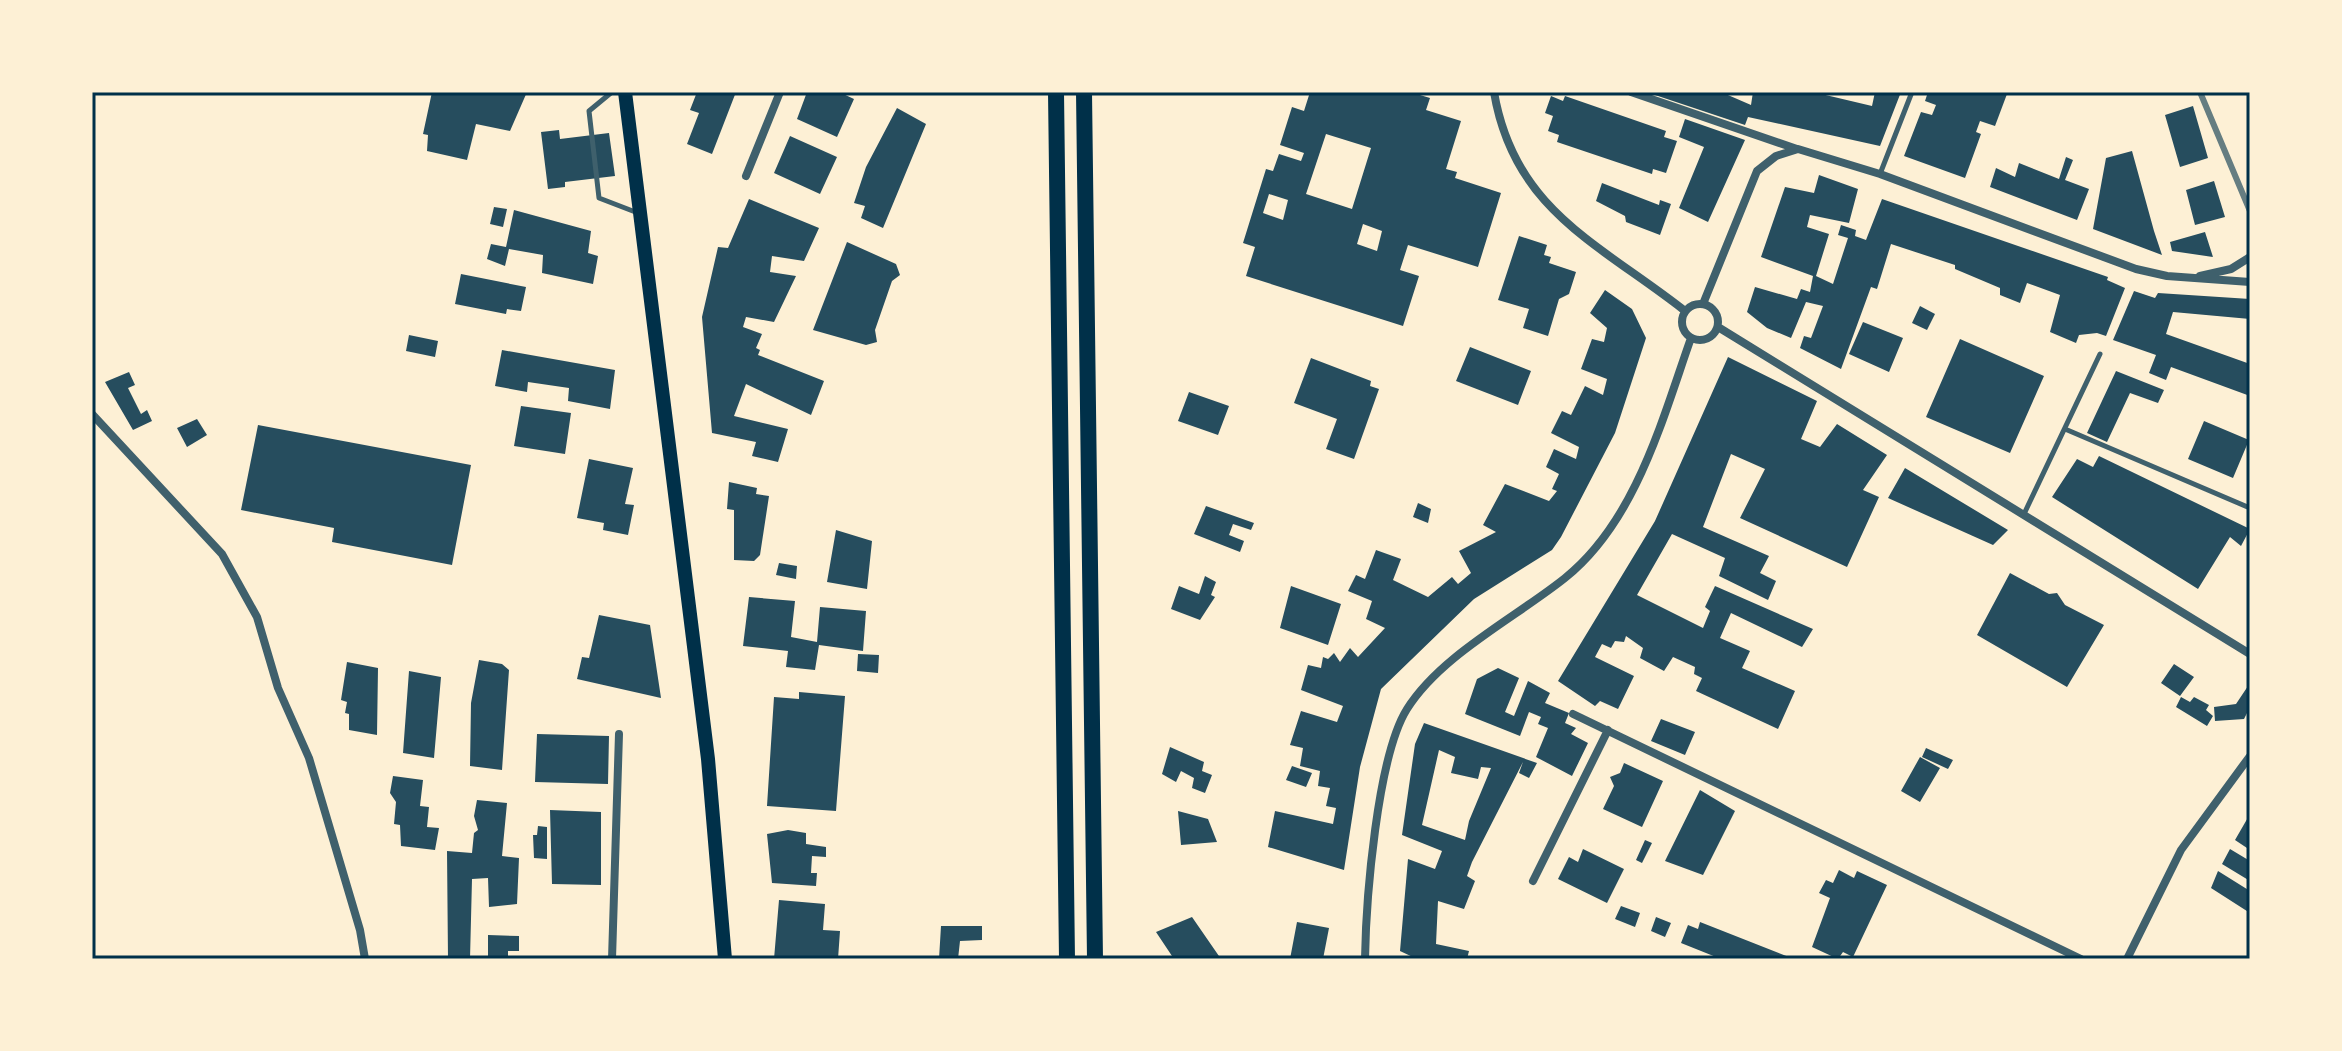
<svg xmlns="http://www.w3.org/2000/svg" width="2342" height="1051" font-family="'Sofia Sans Condensed',sans-serif">
<rect width="100%" height="100%" fill="#fdf0d5"/>
<path fill="#264d5e" fill-rule="evenodd" d="M432 92H527L510 131 476 124 467 160 427 151 428 135 423 134Z
M697 92H736L712 154 687 144 699 113 690 110Z
M807 92H839L854 99 837 137 797 119Z
M1310 92H1410L1430 98 1426 110 1461 121 1446 169 1457 172 1455 178 1501 193 1478 267 1408 245 1400 270 1419 276 1403 326 1246 276 1255 247 1243 243 1266 169 1273 171 1279 154 1301 161 1304 153 1280 145 1292 107 1304 111ZM1326 134 1371 148 1352 209 1306 194ZM1269 194 1288 200 1283 220 1263 213ZM1363 224 1382 231 1377 251 1357 244Z
M1656 92H1721L1751 105 1753 92H1813L1872 106 1875 92H1901L1880 146 1748 117 1745 125 1655 95Z
M1928 92 2007 94 1995 126 1980 121 1976 132 1981 134 1965 178 1904 156 1921 112 1932 115 1936 105 1925 101Z
M1551 96 1563 101 1565 96 1666 131 1664 137 1677 141 1666 173 1653 169 1652 174 1557 142 1559 135 1548 131 1553 116 1545 113Z
M2193 106 2208 158 2180 167 2165 115Z
M897 108 926 124 883 228 861 218 865 206 854 203 866 167Z
M1685 119 1745 140 1708 222 1679 208 1704 147 1679 137Z
M559 130 560 139 609 133 615 176 565 182V187L548 189 541 132Z
M790 136 837 157 820 194 774 173Z
M2132 151 2154 231 2162 255 2093 229 2106 158Z
M2066 157 2073 160 2065 180 2089 189 2077 220 1990 187 1996 168 2015 177 2019 163 2059 179Z
M1819 175 1858 189 1849 223 1810 215 1807 227 1829 234 1816 276 1833 284 1848 238 1838 235 1841 225 1856 230 1855 236 1866 240 1882 199 2108 277 2107 280 2125 288 2106 336 2097 333 2079 335 2076 343 2050 332 2060 295 2027 283 2020 303 2000 295V288L1955 269V265L1891 244 1877 289 1871 287 1841 369 1800 348 1804 336 1811 338 1823 306 1806 302 1791 338 1767 328 1747 312 1755 287 1797 299 1801 289 1810 292 1813 276 1761 257 1785 187 1814 193Z
M2214 181 2225 217 2195 225 2186 190Z
M1602 183 1659 205 1660 200 1671 204 1660 235 1626 222 1625 216 1596 201Z
M749 199 819 228 804 261 772 256 770 272 796 276 774 322 746 317 743 327 762 334 756 348 760 350 758 355 824 381 811 415 746 384 734 416 788 429 778 462 752 456 756 442 712 433 702 317 718 247 728 248Z
M494 207 507 209 503 227 490 224Z
M514 210 591 231 588 253 598 256 593 284 542 273 543 255 509 249 505 266 487 259 491 244 506 247Z
M2205 232 2213 257 2172 251 2170 242Z
M1519 236 1547 245 1544 255 1551 257 1549 263 1576 272 1569 294 1559 299 1548 336 1523 328 1529 309 1498 300Z
M847 242 896 264 900 275 892 281 875 330 877 342 866 345 813 330Z
M461 274 526 287 521 311 507 309 506 314 455 304Z
M1605 290 1632 309 1646 338 1615 433 1561 537 1552 550 1474 599 1381 689 1360 767 1344 870 1268 847 1275 811 1333 824 1336 808 1326 806 1330 788 1318 786 1320 771 1300 766 1303 748 1290 745 1301 711 1337 722 1343 706 1301 690 1308 665 1321 668 1323 657 1328 659 1334 653 1340 662 1350 648 1358 657 1385 628 1366 619 1372 601 1348 591 1356 575 1365 579 1376 550 1401 559 1393 580 1428 597 1452 577 1458 584 1471 573 1459 551 1496 532 1483 525 1505 484 1549 501 1557 491 1552 489 1559 474 1546 467 1554 449 1576 459 1579 447 1551 433 1562 411 1571 415 1585 386 1603 395 1607 379 1581 369 1592 339 1604 342 1607 328 1590 313Z
M2134 291 2155 298 2158 293 2250 299V319L2173 312 2166 334 2250 364V396L2171 367 2166 380 2149 373 2156 355 2113 340Z
M1920 306 1935 314 1927 330 1912 323Z
M1863 322 1903 338 1889 372 1849 354Z
M409 335 438 341 435 357 406 351Z
M1960 339 2044 376 2010 453 1926 417Z
M1470 347 1531 371 1518 405 1456 381Z
M502 350 615 370 610 409 568 401 569 388 528 382 527 392 495 386Z
M1728 357 1817 401 1801 439 1820 447 1837 424 1887 455 1863 490 1879 497 1847 567 1740 518 1765 469 1731 454 1703 527 1769 556 1760 573 1776 581 1768 600 1719 576 1725 558 1672 534 1637 595 1703 628 1710 611 1705 607 1715 586 1813 629 1802 647 1731 613 1720 638 1750 651 1742 668 1795 691 1778 729 1696 691 1702 678 1694 674 1695 667 1673 657 1664 671 1640 658 1643 648 1626 636 1624 642 1615 641 1611 648 1602 644 1595 657 1634 676 1618 709 1600 701 1595 706 1558 681 1655 521Z
M1311 358 1371 381 1370 386 1379 389 1354 459 1326 449 1337 419 1294 403Z
M2116 371 2164 390 2158 403 2130 393 2107 442 2087 433Z
M129 372 135 385 128 388 141 414 147 410 152 421 133 430 105 382Z
M1189 392 1229 406 1218 435 1178 421Z
M521 406 571 413 565 454 514 446Z
M197 419 207 435 187 447 177 428Z
M2204 421 2249 440 2233 478 2188 459Z
M258 425 471 465 452 565 332 542 334 528 241 510Z
M2099 456 2250 529 2241 546 2230 537 2198 589 2052 497 2077 459 2093 467Z
M589 459 633 468 625 504 634 505 628 535 603 530 604 523 577 518Z
M1905 468 2008 530 1993 545 1888 498Z
M729 482 757 488 756 494 769 496 760 555 754 561 734 560V510L727 509Z
M1418 503 1431 509 1428 523 1413 517Z
M1206 506 1254 523 1251 530 1233 524 1229 535 1244 541 1240 552 1194 534Z
M836 530 872 541 867 589 827 582Z
M779 563 797 566 796 579 776 575Z
M2010 573 2049 594 2057 593 2065 605 2104 625 2067 687 1977 635Z
M1205 576 1216 582 1211 595 1215 597 1200 620 1171 609 1179 586 1199 594Z
M1291 586 1341 604 1328 645 1280 628Z
M749 597 795 601 791 637 817 642 820 607 866 611 863 651 819 645 815 670 786 667 788 651 743 646Z
M599 615 650 625 661 698 577 679 582 657 589 658Z
M858 654 879 655 878 673 857 671Z
M479 660 502 664 509 670 502 770 470 766 471 703Z
M347 662 378 668 377 735 349 730V714L345 713 347 702 341 700Z
M2174 664 2194 677 2180 696 2161 683Z
M1498 668 1519 678 1505 712 1514 716 1528 681 1550 693 1545 703 1569 713 1565 723 1576 728 1571 734 1588 743 1572 776 1536 757 1548 728 1538 724 1541 717 1529 712 1520 736 1465 714 1477 679Z
M409 671 441 677 434 758 403 753Z
M2250 683V707L2244 719 2215 721 2214 707 2236 704Z
M799 692 845 696 836 811 767 806 774 697 799 699Z
M2181 697 2190 702 2194 697 2209 705 2206 710 2213 716 2207 726 2176 707Z
M1661 719 1695 732 1685 755 1651 741Z
M1424 723 1537 763 1529 778 1519 773 1523 762 1472 862 1467 876 1475 881 1464 909 1438 901 1436 944 1469 951 1467 959H1417L1400 951 1408 859 1435 869 1442 851 1402 835 1415 744ZM1439 750 1455 757 1451 773 1478 779 1481 767 1491 768 1469 821 1465 840 1422 825Z
M537 734 609 736 608 784 535 782Z
M1170 747 1204 762 1202 771 1212 775 1205 793 1192 788 1194 778 1181 771 1176 782 1162 774Z
M1926 748 1953 760 1948 769 1922 757Z
M1920 757 1940 768 1920 802 1901 791Z
M1624 763 1663 781 1642 827 1603 809 1614 786 1610 777 1620 773Z
M1292 766 1312 773 1306 787 1286 780Z
M393 776 423 780 420 806 429 807 427 827 439 828 435 850 401 846 400 825 394 824 396 802 390 793Z
M1700 790 1735 811 1703 875 1665 861Z
M477 800 507 803 502 856 519 858 517 904 489 907 488 878 472 879 470 959H448L447 851 472 853 474 833 478 830 474 816Z
M550 810 601 812V885L552 884Z
M1178 811 1208 819 1217 842 1181 845Z
M2250 814V850L2235 840Z
M538 826 547 827V859L534 858 533 835H537Z
M788 830 806 833V844L826 847V857L812 856 811 873H817L816 886 772 883 767 834Z
M1645 840 1652 843 1642 863 1636 860Z
M1583 849 1624 869 1607 903 1558 879 1569 857 1578 862Z
M2230 849 2250 861V881L2222 864Z
M1839 870 1854 878 1857 871 1887 885 1853 957 1843 952 1838 959 1812 947 1830 898 1819 893 1826 880 1833 883Z
M2218 871 2250 891V913L2211 888Z
M779 900 825 904 823 930 840 931 838 959H774Z
M1621 906 1640 913 1635 927 1615 919Z
M1192 917 1221 959H1174L1156 932Z
M1656 917 1671 923 1665 937 1651 931Z
M1297 922 1329 928 1323 959H1290Z
M1700 922 1794 959H1721L1681 943 1688 925 1698 929Z
M941 926H982V940L960 941 958 959H939Z
M488 935 519 936V951H508V959H488Z"/>
<g fill="none" stroke-linecap="round" stroke-linejoin="round">
<path stroke="#3f606c" stroke-width="5" d="M612 92 589 111 599 198 638 213
M1880 174 1912 92
M2065 429 2250 508
M2024 514 2100 354"/>
<path stroke="#3f606c" stroke-width="8" d="M1494 92C1514 211 1600 244 1685 311
M1631 92 1797 149
M746 176 780 92
M2200 276 2231 269 2250 257
M1682 322a18 18 0 1 1 36 0a18 18 0 1 1-36 0Z
M1703 304 1757 171 1776 156 1798 149 1880 174 2136 269 2167 276 2250 282
M1718 327 2250 654
M92 414 222 554 257 617 278 688 309 758 360 930 365 959
M1573 714 2081 959
M1533 881 1608 730
M612 959 619 734
M1365 959C1366 900 1377 757 1407 709 1441 655 1515 618 1565 578 1636 521 1662 420 1691 338
M2127 959 2181 850 2250 756"/>
<path stroke="#003049" stroke-width="14" d="M625 92 708 759 725 959"/>
<path stroke="#003049" stroke-width="16" d="M1056 92 1067 959
M1084 92 1095 959"/>
<path stroke="#657d81" stroke-width="6" d="M2200 92 2250 211"/>
</g>
<rect width="2342" height="1051" fill="none" stroke="#fdf0d5" stroke-width="188"/>
<rect x="94" y="94" width="2154" height="863" fill="none" stroke="#003049" stroke-width="3"/>
</svg>
